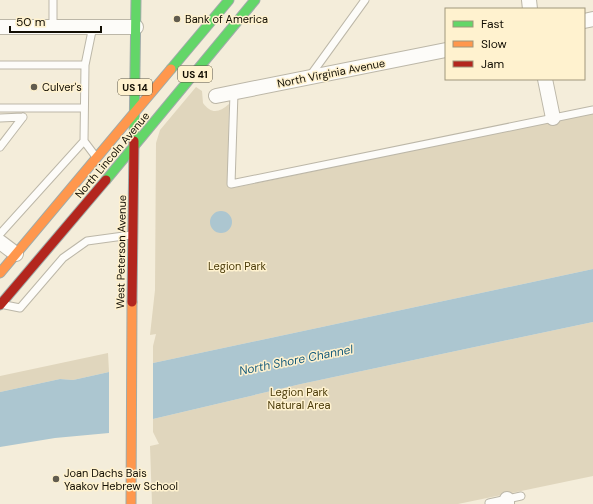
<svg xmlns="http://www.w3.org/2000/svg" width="593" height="504" font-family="'DM Sans',sans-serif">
<rect width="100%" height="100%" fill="#f4edda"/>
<path fill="#e0d6bd" d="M196 87 202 91 203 103C211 114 219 113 229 104L228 184 233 188 593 113V269L153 363V346L156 334 150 335 155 290 156 143 160 130Z
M593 322V476L458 504H152L150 446 159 444 153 432V419L301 384Z
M108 353 109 372 73 380 60 379 0 392V376Z"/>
<path fill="#acc6d0" d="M210 222a11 11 0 1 1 22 0a11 11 0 1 1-22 0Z
M593 269V322L301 384 153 419V406L109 415V433L55 438 0 447V392L60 379 73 380 109 372V378L153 370V363Z"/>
<path fill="#f4edda" d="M153 361V421L151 420V408L111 416V433L109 435V370L111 371V376L151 368V363Z"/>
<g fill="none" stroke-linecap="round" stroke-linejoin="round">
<g stroke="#bcb7a8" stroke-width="9">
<path id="lane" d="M93 26 85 65 84 141 96 157
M53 27V0
M0 65H85
M310 76 365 0
M234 93 231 184 593 110
M0 108H84
M0 118 23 117
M0 147 23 117
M0 234 84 141
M5 305 20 308 63 258 87 241 131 235
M489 503 521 496"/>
</g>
<g stroke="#bcb7a8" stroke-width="16">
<path id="street" d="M529 0 530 9
M584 21 593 19
M0 27H136
M545 79 553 118
M216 96 446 50
M0 242 16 254
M507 499V504"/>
</g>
<g stroke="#9faba9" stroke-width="11">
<path id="fast" d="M171 69 229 0
M134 141 136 0
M106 180 255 0"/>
</g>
<g stroke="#9faba9" stroke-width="11">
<path id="slow" d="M0 273 171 69
M131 504 132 302"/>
</g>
<g stroke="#9faba9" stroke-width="11">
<path id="jam" d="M132 302 134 141
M0 305 106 180"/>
</g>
<use href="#lane" stroke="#fdfcf9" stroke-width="7"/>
<use href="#street" stroke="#fdfcf9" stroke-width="14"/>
<use href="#fast" stroke="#63d668" stroke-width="9"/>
<use href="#slow" stroke="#ff974d" stroke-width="9"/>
<use href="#jam" stroke="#b3261e" stroke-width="9"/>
</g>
<g fill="#615c4e" stroke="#fff2cf" stroke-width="1.5">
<circle cx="177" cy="19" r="4"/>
<circle cx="34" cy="87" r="4"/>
<circle cx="56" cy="479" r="4"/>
</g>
<g text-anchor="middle" stroke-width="3" stroke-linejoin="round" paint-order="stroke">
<g fill="#fff2cf" stroke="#595240" stroke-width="1">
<rect x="178" y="66" width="34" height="16" rx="3"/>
<rect x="118" y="79" width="34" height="16" rx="3"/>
</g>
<g font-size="10" font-weight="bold" fill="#120e03">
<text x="195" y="78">US 41</text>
<text x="135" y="91">US 14</text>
</g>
<g font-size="11" fill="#120e03" stroke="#fff2cf" text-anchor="start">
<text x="185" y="23">Bank of America</text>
<text x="42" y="91">Culver's</text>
<text x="64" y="477">Joan Dachs Bais<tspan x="64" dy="13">Yaakov Hebrew School</tspan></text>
</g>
<g font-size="11" fill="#120e03" stroke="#fff2cf">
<text transform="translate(331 73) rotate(-11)" y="4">North Virginia Avenue</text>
<text transform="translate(112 155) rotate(-50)" y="4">North Lincoln Avenue</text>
<text transform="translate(121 252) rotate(-89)" y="4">West Peterson Avenue</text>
</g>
<g font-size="11" fill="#4a3a08" stroke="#fff2cf">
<text x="237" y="270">Legion Park</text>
<text x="299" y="396">Legion Park<tspan x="299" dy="13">Natural Area</tspan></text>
</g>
<g font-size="12" font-style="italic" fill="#175c7c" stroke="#fff2cf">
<text transform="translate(296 360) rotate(-11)" y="4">North Shore Channel</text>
</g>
</g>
<rect x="445" y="8" width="140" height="72" fill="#fff2cf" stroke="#a0977d"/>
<rect x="453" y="21" width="20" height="6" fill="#63d668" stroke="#a0977d"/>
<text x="481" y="28" font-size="12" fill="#120e03">Fast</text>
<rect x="453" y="41" width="20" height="6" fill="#ff974d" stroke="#a0977d"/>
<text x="481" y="48" font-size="12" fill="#120e03">Slow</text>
<rect x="453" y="61" width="20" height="6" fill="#b3261e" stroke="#a0977d"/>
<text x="481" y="68" font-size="12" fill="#120e03">Jam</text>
<path d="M10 26v6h91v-6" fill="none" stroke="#120e03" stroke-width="2"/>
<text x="16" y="26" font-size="12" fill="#120e03" stroke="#fff2cf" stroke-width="3" paint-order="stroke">50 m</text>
</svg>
